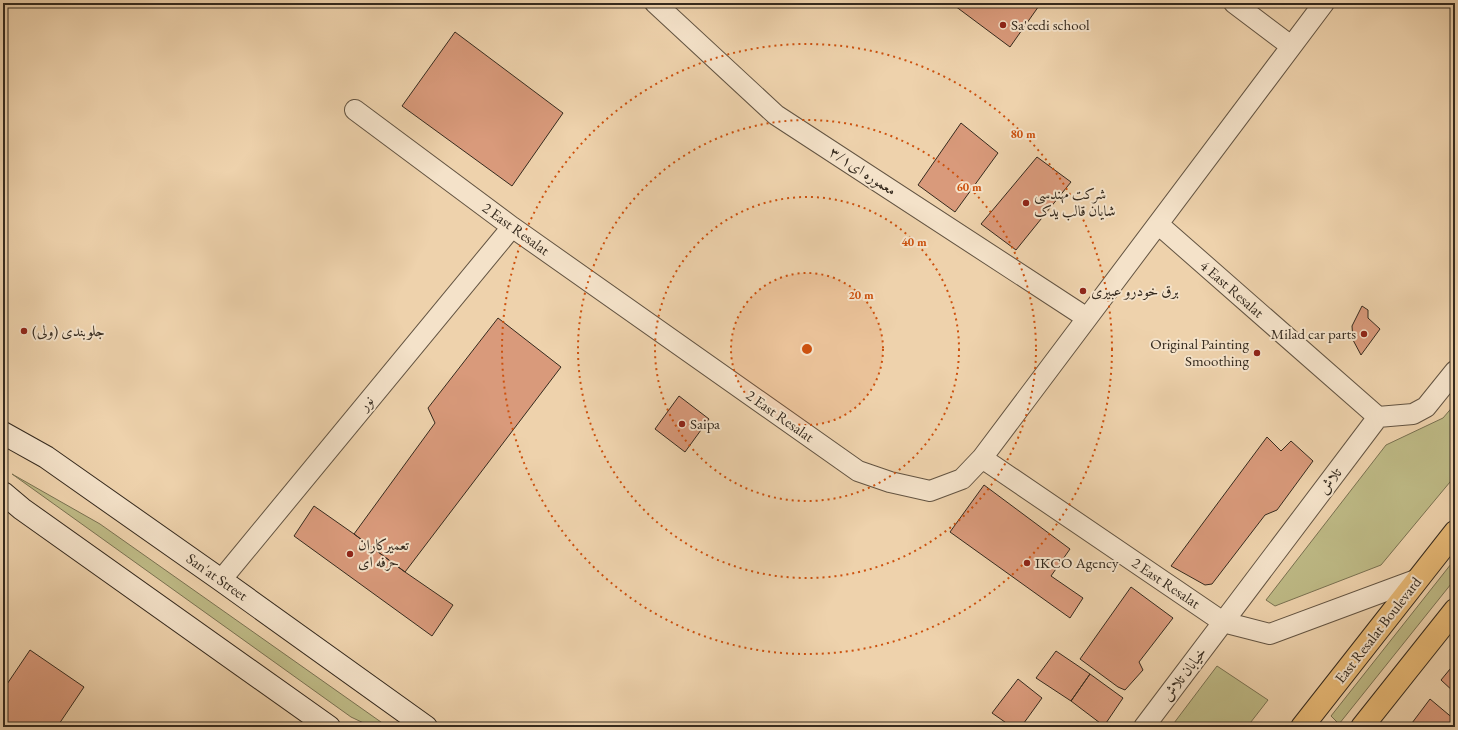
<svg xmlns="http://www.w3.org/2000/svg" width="1458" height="730" font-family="'EB Garamond',Amiri,serif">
<rect width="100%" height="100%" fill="#eed2ac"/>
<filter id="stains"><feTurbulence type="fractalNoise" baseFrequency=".005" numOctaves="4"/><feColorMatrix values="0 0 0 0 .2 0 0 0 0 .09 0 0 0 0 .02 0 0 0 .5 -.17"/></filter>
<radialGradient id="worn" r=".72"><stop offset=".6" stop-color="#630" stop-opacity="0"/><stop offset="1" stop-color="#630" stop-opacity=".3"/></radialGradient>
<path fill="#beba86" stroke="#7a7252" d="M1455 404V476L1381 565 1275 606 1266 600 1386 445 1443 418Z
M12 474 100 524 388 727H372L351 717Z
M1455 559V579L1339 724 1331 716Z
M1217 666 1268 700 1247 727H1171Z"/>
<path fill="#d99a7b" stroke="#352a1e" d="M951 3H1041L1010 47Z
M455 32 563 113 512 186 402 106Z
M961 123 998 153 955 212 918 185Z
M1037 157 1071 182 1016 250 981 224Z
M1362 306 1368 310V318L1380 329 1361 355 1353 340 1352 326Z
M498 318 561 367 405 572 354 534 435 423 428 408Z
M679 396 709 419 685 452 655 429Z
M1267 437 1281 451 1291 441 1313 461 1277 510 1265 515 1212 584 1205 585 1171 566Z
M984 485 1070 549 1051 576 1083 598 1070 618 950 532Z
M314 506 354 534 405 572 453 605 432 636 294 536Z
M1131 587 1173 618 1139 662 1143 670 1125 690 1118 687 1080 659Z
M30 650 84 687 57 727H3V690Z
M1056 651 1090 674 1071 701 1036 678Z
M1455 663V693L1441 680Z
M1090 674 1123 698 1104 726 1071 701Z
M1018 679 1042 698 1021 727H1012L992 713Z
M1430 699 1455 720V727H1416L1412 723Z"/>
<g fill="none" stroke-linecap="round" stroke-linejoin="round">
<g stroke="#635442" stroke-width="22">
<path id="street" d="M655 3 776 115 1087 318
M1234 3 1291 46
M355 110 512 227 858 471 890 482 930 491 962 479 982 458 1223 622 1270 634 1418 579
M1158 224 1378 417
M982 458 1324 3
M221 580 512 227
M1144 727 1378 417 1413 414 1426 407 1455 371"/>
</g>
<g stroke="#352a1e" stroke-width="24">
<path id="secondary" d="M3 433 46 457 221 580 426 727
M3 493 22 509 329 727"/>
</g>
<g stroke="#352a1e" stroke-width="24">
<path id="primary" d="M1302 727 1455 532
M1362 727 1455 610"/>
</g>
<use href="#street" stroke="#f4e2c9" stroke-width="20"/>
<use href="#secondary" stroke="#f4e2c9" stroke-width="22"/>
<use href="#primary" stroke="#e7b976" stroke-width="22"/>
</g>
<circle cx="807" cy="349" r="76" fill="#cd520f" fill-opacity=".12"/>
<g fill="none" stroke="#cd520f" stroke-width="2" stroke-dasharray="2 4">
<circle cx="807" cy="349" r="76"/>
<circle cx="807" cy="349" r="152"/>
<circle cx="807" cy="349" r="229"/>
<circle cx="807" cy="349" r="305"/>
</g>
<g fill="#8f2418" stroke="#f4e2c9" stroke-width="1.5">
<circle cx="1003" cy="25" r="4"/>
<circle cx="1026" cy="203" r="4"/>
<circle cx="1083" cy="291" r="4"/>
<circle cx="24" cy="331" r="4"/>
<circle cx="1364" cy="334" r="4"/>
<circle cx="1257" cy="353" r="4"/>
<circle cx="682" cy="424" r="4"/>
<circle cx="350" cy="554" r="4"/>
<circle cx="1027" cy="563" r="4"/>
</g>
<g text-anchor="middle" stroke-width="4" stroke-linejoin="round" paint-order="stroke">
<g font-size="15" fill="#352a1e" stroke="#f4e2c9" text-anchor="start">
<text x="1011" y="30">Sa'eedi school</text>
<text x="1034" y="199">شرکت مهندسی<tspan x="1034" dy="17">شایان قالب یدک</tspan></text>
<text x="1091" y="296">برق خودرو عبیری</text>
<text x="32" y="336">جلوبندی (ولی)</text>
<text x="1356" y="339" text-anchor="end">Milad car parts</text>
<text x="1249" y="349" text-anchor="end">Original Painting<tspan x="1249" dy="17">Smoothing</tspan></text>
<text x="690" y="429">Saipa</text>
<text x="358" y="550">تعمیرکاران<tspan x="358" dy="17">حرفه ای</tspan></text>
<text x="1035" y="568">IKCO Agency</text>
</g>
<g font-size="15" fill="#352a1e" stroke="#f4e2c9">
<text transform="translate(863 171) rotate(33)" y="5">معموره ای۳/۱</text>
<text transform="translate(516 229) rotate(36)" y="5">2 East Resalat</text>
<text transform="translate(1232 289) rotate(41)" y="5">4 East Resalat</text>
<text transform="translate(366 403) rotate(-51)" y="5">نور</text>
<text transform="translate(780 416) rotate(35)" y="5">2 East Resalat</text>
<text transform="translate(1330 481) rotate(-53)" y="5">تلاش</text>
<text transform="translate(217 577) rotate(35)" y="5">San'at Street</text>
<text transform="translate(1166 583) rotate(34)" y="5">2 East Resalat</text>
<text transform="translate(1378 630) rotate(-52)" y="5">East Resalat Boulevard</text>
<text transform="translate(1184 674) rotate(-53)" y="5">خیابان تلاش</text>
</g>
</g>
<circle cx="807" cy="349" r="6" fill="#cd520f" stroke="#f4e2c9" stroke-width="2"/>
<g font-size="12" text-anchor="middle" font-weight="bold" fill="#cd520f" stroke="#f4e2c9" stroke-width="4" stroke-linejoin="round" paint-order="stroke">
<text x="1023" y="138">80 m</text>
<text x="969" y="191">60 m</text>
<text x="914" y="246">40 m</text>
<text x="861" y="299">20 m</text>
</g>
<rect width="1458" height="730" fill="none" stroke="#eed2ac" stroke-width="16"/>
<rect x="4" y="4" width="1450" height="722" fill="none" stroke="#352a1e" stroke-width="2"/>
<rect x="8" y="8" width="1442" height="714" fill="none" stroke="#352a1e"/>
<rect width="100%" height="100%" filter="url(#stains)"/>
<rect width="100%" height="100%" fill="url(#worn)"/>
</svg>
